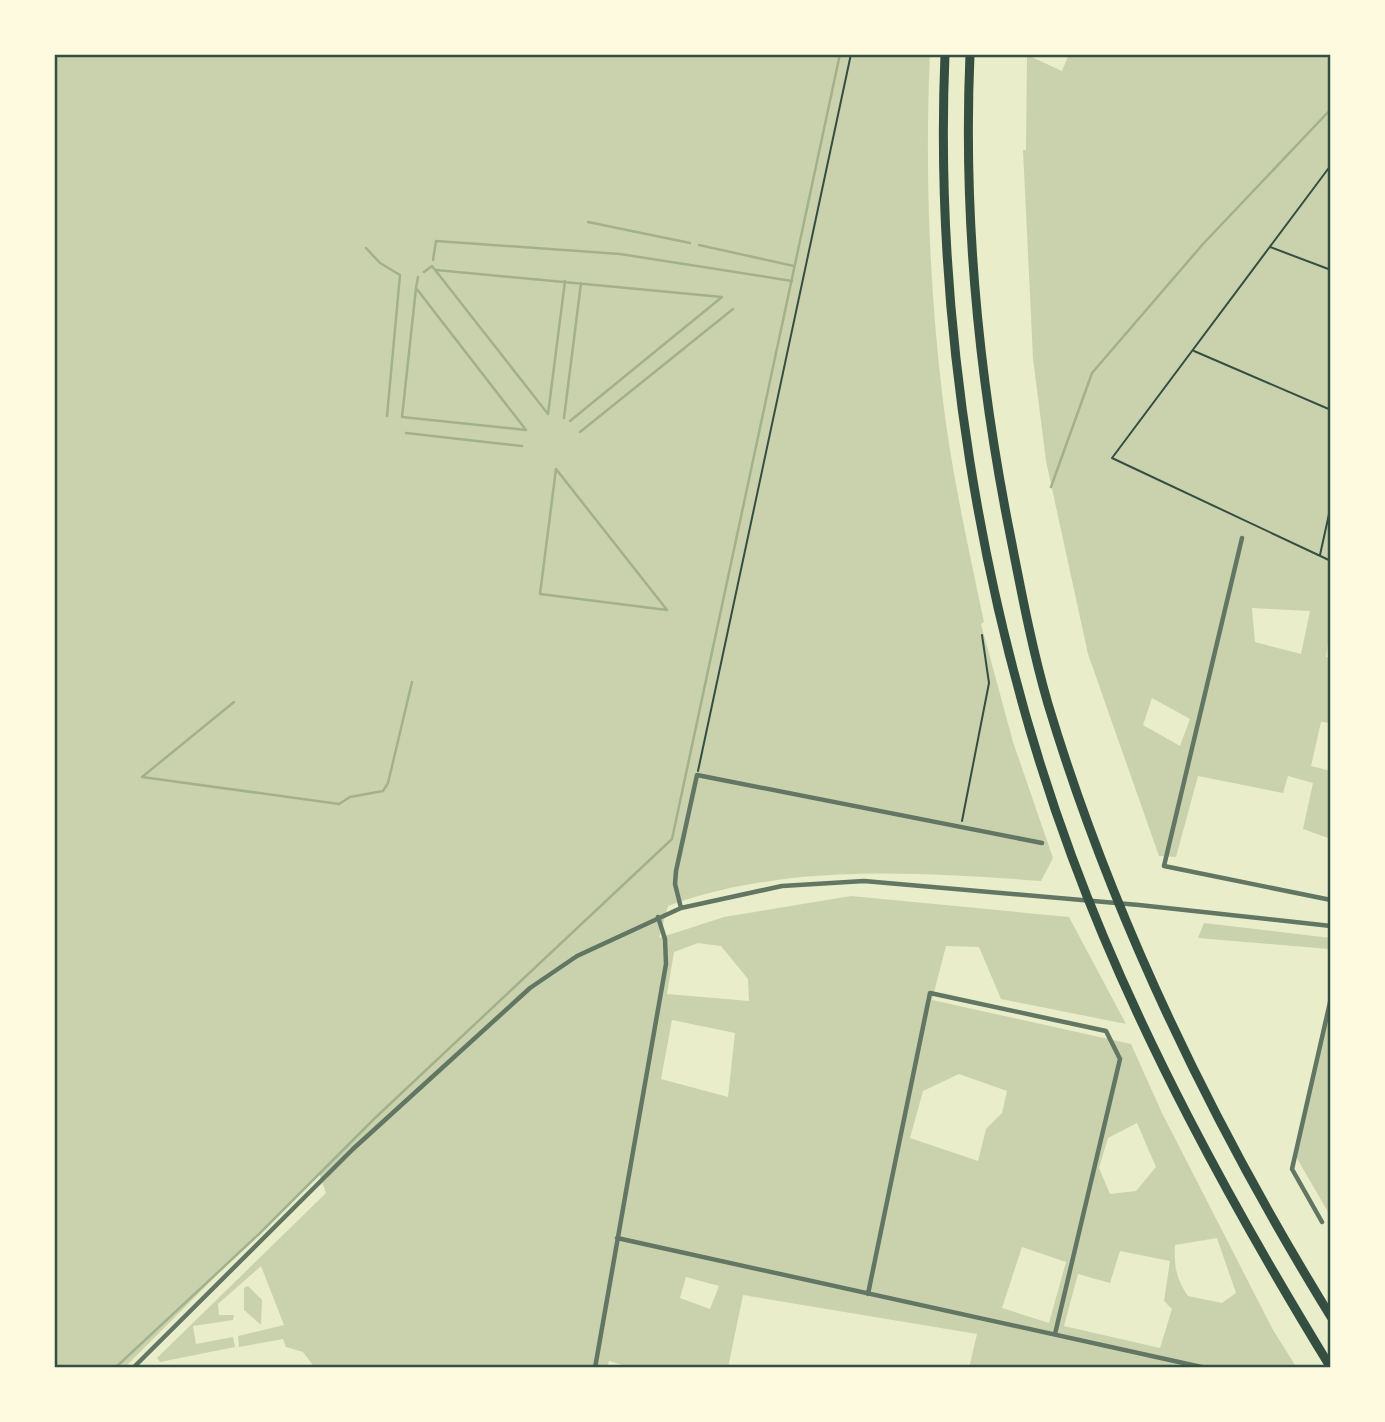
<svg xmlns="http://www.w3.org/2000/svg" width="1385" height="1422" font-family="Commissioner,sans-serif">
<rect width="100%" height="100%" fill="#e9edc9"/>
<path fill="#cad2ad" fill-rule="evenodd" d="M54 54H930C925 167 929 281 942 393 951 470 968 546 984 622L981 624 1013 742 1053 858 1041 881C917 872 786 863 668 906L659 938 724 917 851 896 1069 917 1126 1024 1001 999 979 947 946 946 932 1000 1131 1044 1162 1113 1273 1330 1297 1368H969L977 1334 743 1295 728 1368H633L609 1361 607 1368H315L303 1352 286 1347 283 1339 239 1347 238 1336 284 1325 261 1266 218 1304 219 1315H234L233 1320 193 1326 196 1344 233 1337 235 1347 160 1362 157 1358 326 1193 319 1173 124 1368H57L54 1365ZM698 943 721 946 748 979 749 1001 667 994 674 952ZM672 1020 735 1033 728 1097 661 1079ZM959 1074 1007 1091 1002 1113 986 1129 978 1161 910 1138 923 1091ZM1137 1123 1156 1167 1136 1191 1110 1194 1099 1168 1108 1138ZM1217 1238 1236 1293 1222 1303 1188 1296C1176 1278 1174 1267 1175 1245ZM1022 1247 1066 1262 1049 1323 1002 1308ZM1120 1251 1170 1261 1164 1301 1172 1309 1160 1348 1064 1326 1078 1274 1110 1283ZM686 1277 719 1286 710 1309 680 1298Z
M1069 54H1331V623L1326 657 1331 658V723L1321 722 1311 766 1331 771V839L1303 829 1313 783 1288 776 1283 793 1198 776 1176 857 1159 856 1088 654 1046 461 1033 358 1023 150H1026L1027 55 1062 71ZM1252 608 1310 611 1301 654 1255 642ZM1152 698 1190 719 1180 746 1143 725Z
M1204 923 1331 938V1217L1295 1155 1328 1006 1329 949 1198 938Z
M248 1286 262 1300 261 1325 244 1310V1288Z"/>
<g fill="none" stroke-linecap="round" stroke-linejoin="round">
<path stroke="#a3b18a" stroke-width="2.5" d="M588 222 690 243
M699 245 794 266
M366 248 380 263 400 275 387 416
M433 260 436 241 620 254 792 281
M436 270 722 297
M424 272 432 266 548 414 565 281
M416 288 526 430 402 417 416 288 418 277
M564 418 581 283
M570 421 722 297
M580 432 733 309
M54 433V439
M406 433 522 446
M556 469 667 610 540 594Z
M1051 487 1092 373 1203 244 1331 109
M234 702 142 777 339 804 350 797 383 791 388 783 412 682
M115 1368 259 1234 375 1118 672 839 840 54"/>
<path stroke="#344e41" stroke-width="2" d="M1331 165 1112 458 1331 561
M1270 247 1331 270
M1194 351 1331 410
M1320 555 1331 505
M698 771 851 54
M962 821 989 683 982 635"/>
<path stroke="#617663" stroke-width="4.5" d="M1242 538 1164 866 1331 900
M681 908 675 884 676 871 697 775 1042 843
M1322 1222 1292 1169 1331 998
M617 1238 1206 1368
M868 1294 930 993 1106 1031 1120 1059 1055 1334
M133 1368 353 1149 530 988 577 956 681 908 782 886 864 881 1139 905 1331 926
M595 1368 666 964 665 939 658 917"/>
<path stroke="#344e41" stroke-width="9" d="M945 54C934 319 980 608 1072 857 1137 1033 1233 1208 1331 1368
M970 54C963 217 978 374 1010 534 1021 590 1032 649 1048 704 1113 920 1213 1125 1331 1317"/>
</g>
<rect width="1385" height="1422" fill="none" stroke="#fefae0" stroke-width="112"/>
<rect x="56" y="56" width="1273" height="1310" fill="none" stroke="#344e41" stroke-width="2.5"/>
</svg>
